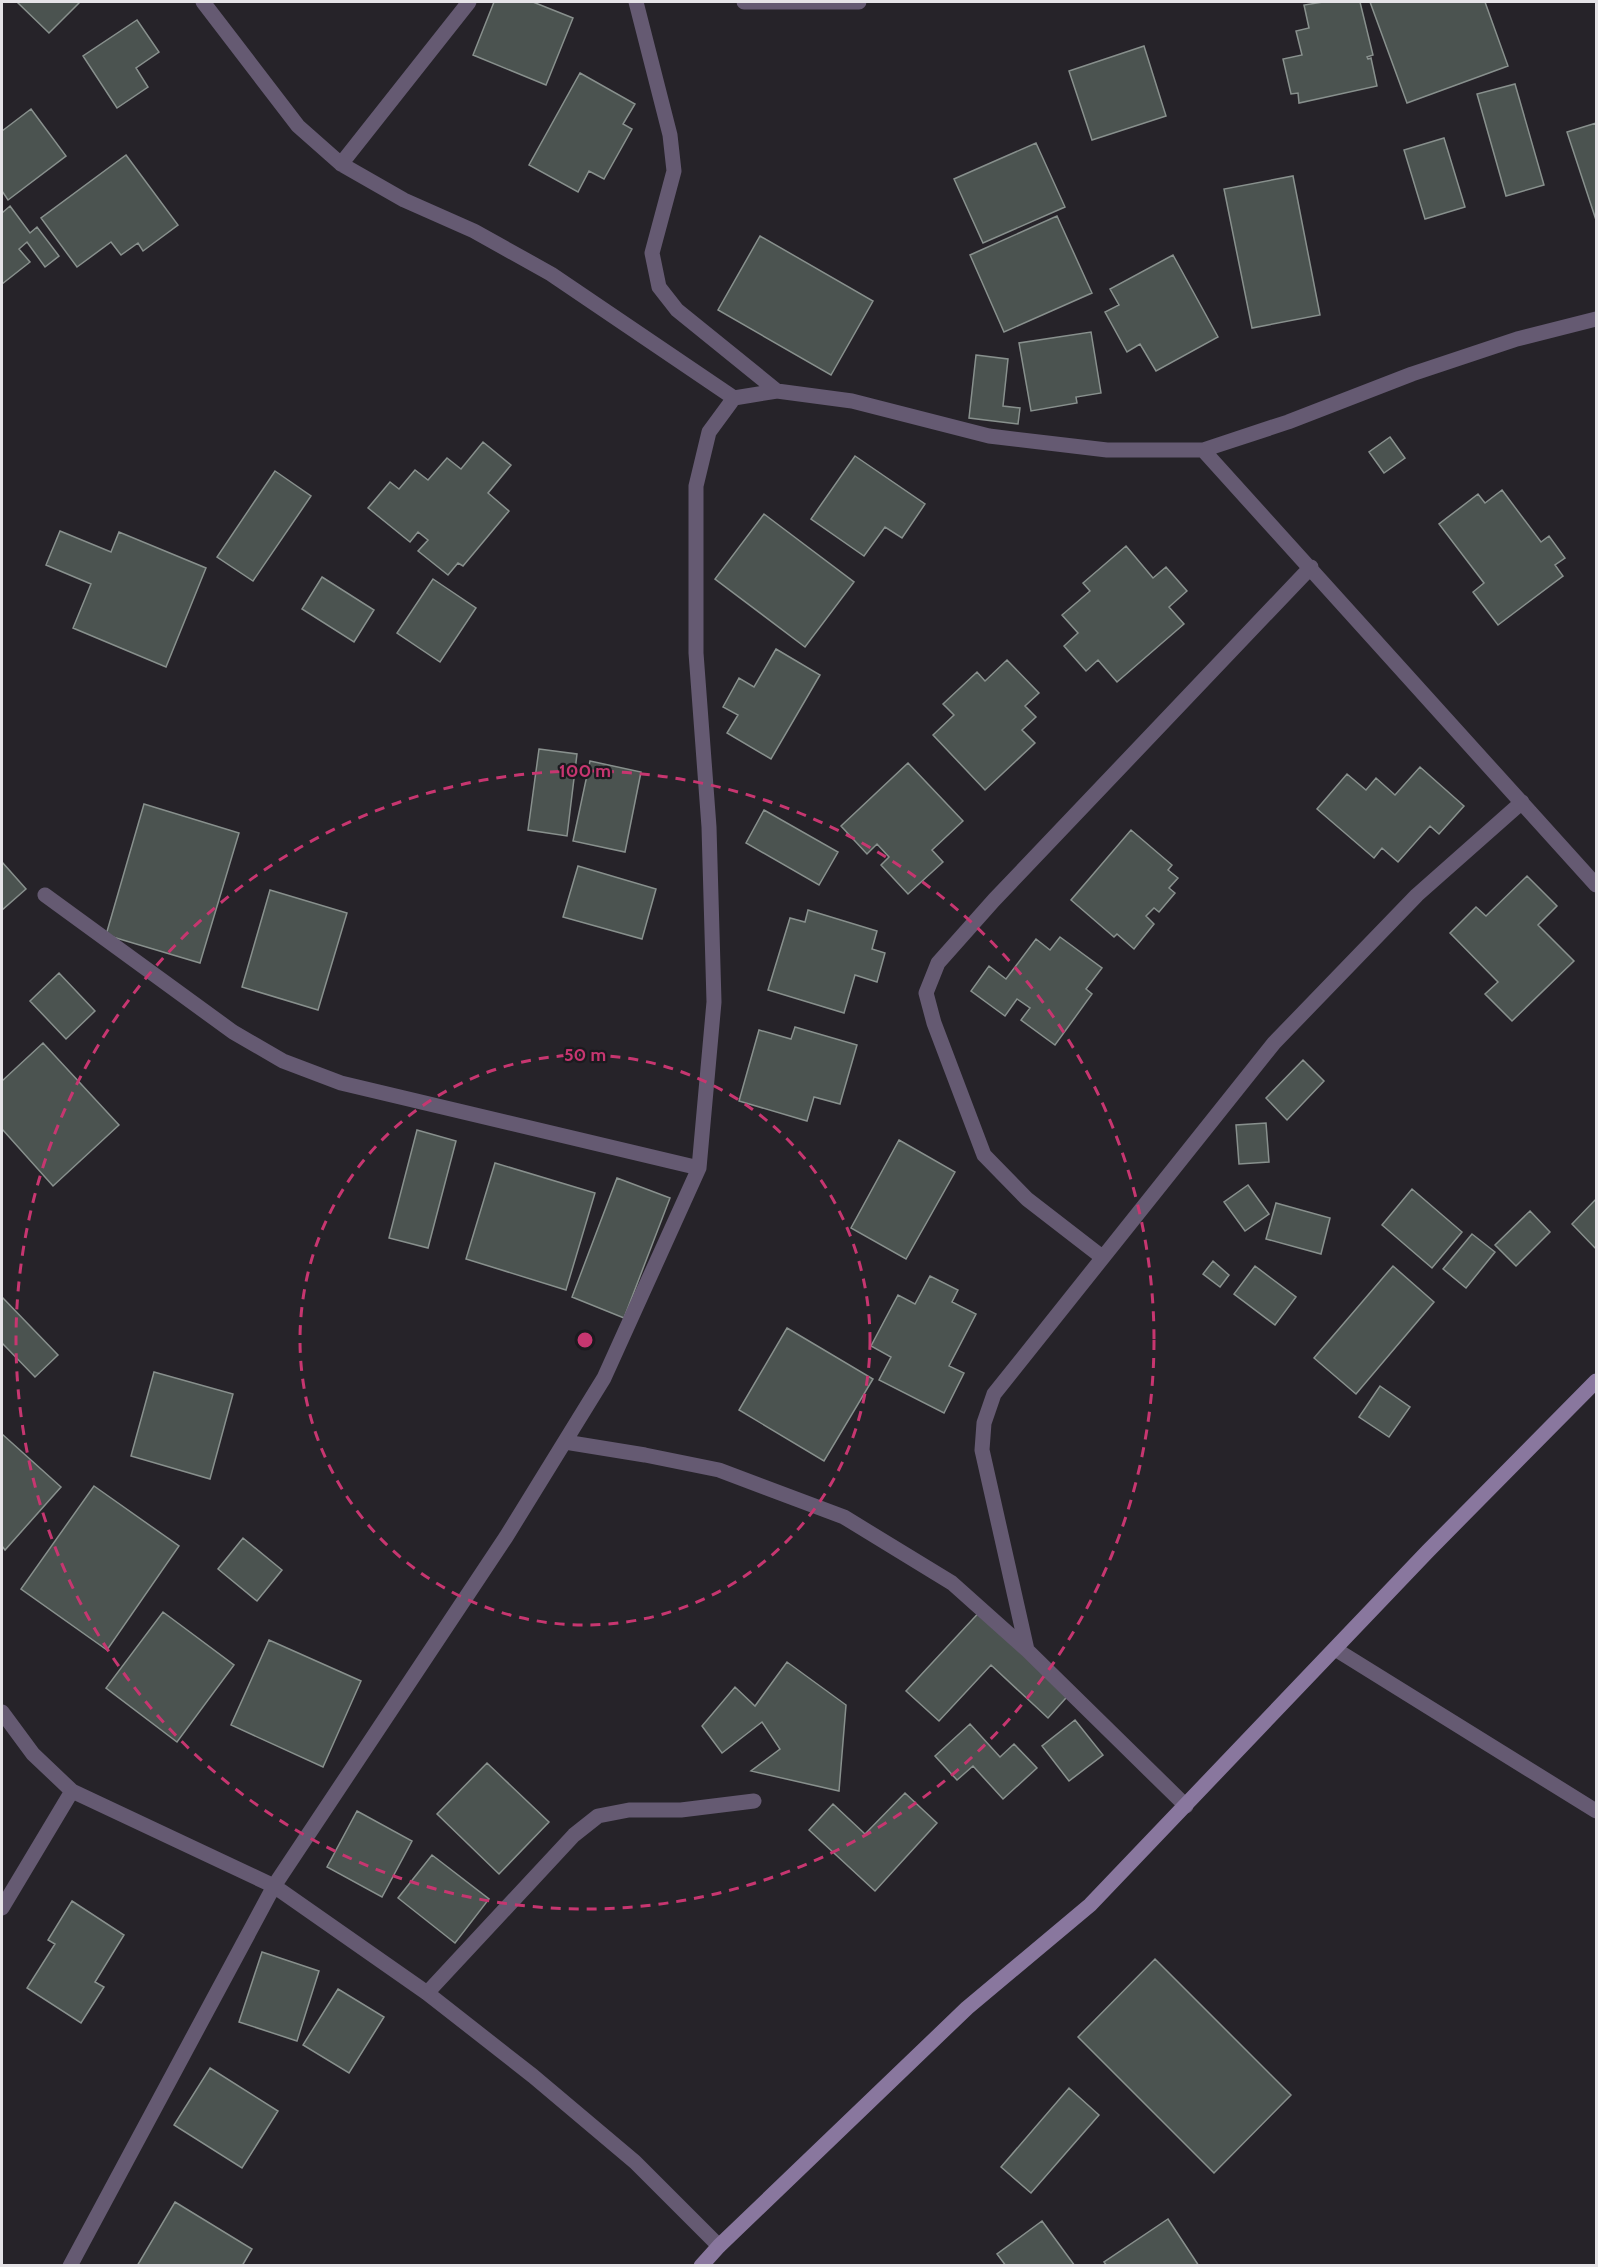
<svg xmlns="http://www.w3.org/2000/svg" width="1598" height="2267" font-family="Cabin,sans-serif">
<rect width="100%" height="100%" fill="#262329"/>
<path fill="#4b5350" stroke="#88908d" stroke-width="1.5" d="M17 2H80L49 33Z
M494 2H533L573 18 546 85 473 55Z
M1323 2H1360L1373 55 1367 57 1368 59 1371 58 1377 86 1299 103 1298 93 1291 94 1283 59 1302 55 1296 31 1309 28 1304 5Z
M1370 2H1485L1508 66 1407 103Z
M137 20 159 52 136 68 148 87 117 108 83 56Z
M1144 46 1166 116 1092 140 1069 71Z
M580 73 635 104 623 124 632 129 604 179 589 171 578 192 529 165Z
M1515 84 1544 185 1506 196 1477 94Z
M31 109 66 156 8 200 2 191V131Z
M1596 123V220L1567 132Z
M1444 138 1465 207 1425 219 1404 150Z
M1036 143 1065 207 983 243 954 179Z
M126 155 178 225 143 251 138 243 121 255 111 242 77 267 41 218Z
M1293 176 1320 315 1252 328 1224 189Z
M10 206 30 233 37 227 59 256 45 267 27 242 19 249 30 262 2 284V213Z
M1057 216 1092 293 1004 332 970 255Z
M760 236 873 301 831 375 718 310Z
M1173 255 1218 337 1156 371 1140 344 1127 352 1105 312 1119 305 1110 289Z
M1091 332 1101 393 1076 397 1077 403 1031 411 1019 343Z
M976 355 1008 359 1003 406 1020 408 1018 424 969 418Z
M1390 437 1405 458 1384 473 1369 452Z
M483 442 511 465 488 493 509 511 463 566 458 563 448 575 418 551 428 540 418 532 410 542 368 508 390 482 399 489 415 470 428 480 447 458 461 469Z
M855 456 925 504 902 538 885 527 864 556 811 519Z
M275 471 311 496 253 581 217 557Z
M1502 490 1541 542 1549 536 1565 558 1555 565 1563 576 1498 625 1473 592 1484 583 1439 524 1478 494 1485 503Z
M764 514 854 582 805 647 715 579Z
M60 531 111 552 119 532 206 568 166 667 73 628 91 584 46 565Z
M1126 546 1153 578 1166 567 1187 591 1169 607 1184 624 1117 682 1098 660 1086 671 1064 646 1078 633 1062 615 1090 591 1083 583Z
M322 577 374 610 354 642 302 609Z
M433 579 476 608 440 662 397 633Z
M776 649 820 675 771 759 727 733 738 715 723 707 739 678 754 687Z
M1007 660 1039 693 1025 706 1036 717 1022 730 1035 743 985 790 933 735 954 715 943 704 977 672 985 681Z
M539 749 577 754 567 836 528 830Z
M590 761 641 772 625 852 573 841Z
M908 763 963 821 932 850 943 862 908 894 881 865 889 857 877 844 867 854 841 826Z
M1420 767 1464 806 1439 834 1430 826 1398 862 1382 848 1374 858 1317 809 1347 774 1366 790 1376 778 1395 795Z
M144 804 239 833 200 963 106 935Z
M764 810 838 852 819 885 746 843Z
M1131 830 1172 865 1168 870 1178 878 1169 888 1175 893 1159 912 1154 908 1146 916 1154 924 1134 949 1117 934 1114 937 1071 900Z
M2 862 26 889 2 910Z
M578 866 656 889 642 939 563 917Z
M1527 876 1557 906 1538 925 1574 961 1512 1021 1485 994 1498 982 1450 933 1476 907 1486 916Z
M270 890 347 913 318 1010 242 987Z
M808 910 877 931 872 949 885 953 877 982 855 975 844 1013 768 990 790 918 805 922Z
M1060 937 1102 968 1086 989 1092 994 1055 1045 1021 1020 1030 1008 1017 999 1005 1016 971 991 989 966 1006 979 1036 939 1050 950Z
M59 973 95 1011 66 1039 30 1001Z
M795 1027 857 1045 840 1104 814 1097 807 1121 739 1101 759 1030 791 1039Z
M43 1043 119 1125 53 1186 2 1129V1081Z
M1303 1060 1324 1081 1287 1120 1266 1098Z
M1266 1123 1269 1162 1239 1164 1236 1125Z
M417 1130 456 1141 428 1248 389 1238Z
M899 1140 955 1172 906 1259 851 1228Z
M495 1163 595 1193 566 1290 466 1259Z
M617 1178 670 1198 624 1318 572 1297Z
M1248 1185 1269 1214 1245 1231 1224 1202Z
M1412 1189 1462 1232 1432 1268 1382 1225Z
M1596 1199V1249L1572 1224Z
M1276 1203 1330 1218 1321 1254 1266 1239Z
M1530 1211 1550 1232 1516 1266 1495 1245Z
M1472 1234 1495 1252 1466 1288 1443 1269Z
M1213 1261 1229 1275 1220 1287 1203 1274Z
M1255 1266 1296 1297 1275 1325 1234 1294Z
M1393 1266 1434 1302 1356 1394 1314 1358Z
M930 1276 958 1290 952 1302 976 1314 949 1366 964 1373 944 1413 879 1380 891 1357 871 1346 898 1295 915 1304Z
M2 1297 58 1355 35 1377 2 1343Z
M787 1328 873 1379 824 1461 739 1410Z
M154 1372 233 1394 210 1479 131 1456Z
M1380 1386 1410 1407 1389 1437 1359 1417Z
M2 1434 61 1487 5 1550 2 1546Z
M94 1486 179 1546 107 1650 21 1589Z
M243 1538 282 1570 257 1601 218 1569Z
M985 1606 1074 1689 1048 1718 991 1665 939 1721 906 1691Z
M163 1612 234 1665 177 1742 106 1688Z
M269 1640 361 1681 323 1767 231 1725Z
M787 1662 846 1705 839 1791 751 1771 780 1749 762 1722 722 1753 702 1726 735 1687 755 1706Z
M1075 1720 1103 1755 1069 1781 1042 1746Z
M970 1724 1000 1757 1014 1744 1037 1768 1003 1799 973 1766 957 1780 935 1756Z
M487 1763 549 1822 499 1874 437 1814Z
M905 1793 937 1823 875 1891 809 1830 833 1804 865 1834Z
M357 1811 412 1841 382 1897 327 1867Z
M432 1855 489 1899 455 1943 398 1898Z
M72 1901 124 1935 95 1982 104 1987 81 2023 27 1988 55 1944 48 1940Z
M262 1952 319 1971 297 2041 239 2022Z
M1155 1959 1291 2095 1214 2173 1078 2037Z
M338 1989 384 2017 349 2073 303 2045Z
M210 2068 278 2111 242 2168 174 2125Z
M1069 2088 1099 2115 1031 2193 1001 2167Z
M175 2202 252 2249 242 2266H137Z
M1168 2219 1199 2266H1107L1104 2262Z
M1042 2221 1075 2266H1006L997 2254Z"/>
<g fill="none" stroke-linecap="round" stroke-linejoin="round">
<path stroke="#655a72" stroke-width="15" d="M203 2 298 126 341 164 404 200 474 231 551 274 734 398
M636 2 670 135 674 171 652 253 659 287 677 310 777 391
M744 2H859
M341 164 469 2
M1203 450 1596 885
M45 895 233 1032 283 1061 341 1083 699 1168
M1102 1257 1027 1199 984 1155 934 1023 926 993 938 963 994 900 1311 567
M565 1442 645 1455 719 1470 844 1517 952 1583 1027 1650 1186 1806
M1335 1649 1596 1811
M1027 1650 982 1450 984 1423 994 1394 1274 1043 1417 895 1522 802
M2 1712 33 1754 72 1791 274 1886 427 1993 533 2076 635 2162 719 2246
M2 1908 72 1791
M427 1993 574 1835 598 1816 629 1810H681L754 1801
M70 2266 274 1886 506 1537 604 1378 699 1168 714 1002 709 827 696 653V486L709 432 734 398 777 391 852 401 989 436 1107 450H1203L1288 422 1412 374 1517 339 1596 319"/>
<path stroke="#89779e" stroke-width="15" d="M701 2266 719 2246 967 2008 1090 1905 1428 1551 1596 1381"/>
</g>
<g fill="none" stroke="#c73670" stroke-width="3" stroke-dasharray="10 8">
<circle cx="585" cy="1340" r="285"/>
<circle cx="585" cy="1340" r="569"/>
</g>
<circle cx="585" cy="1340" r="9" fill="#c73670" stroke="#1c1a1f" stroke-width="3"/>
<g font-size="18" text-anchor="middle" font-weight="bold" fill="#c73670" stroke="#1c1a1f" stroke-width="4.5" stroke-linejoin="round" paint-order="stroke">
<text x="585" y="777">100 m</text>
<text x="585" y="1061">50 m</text>
</g>
<rect width="1598" height="2267" fill="none" stroke="#e5e3e7" stroke-width="6"/>
</svg>
